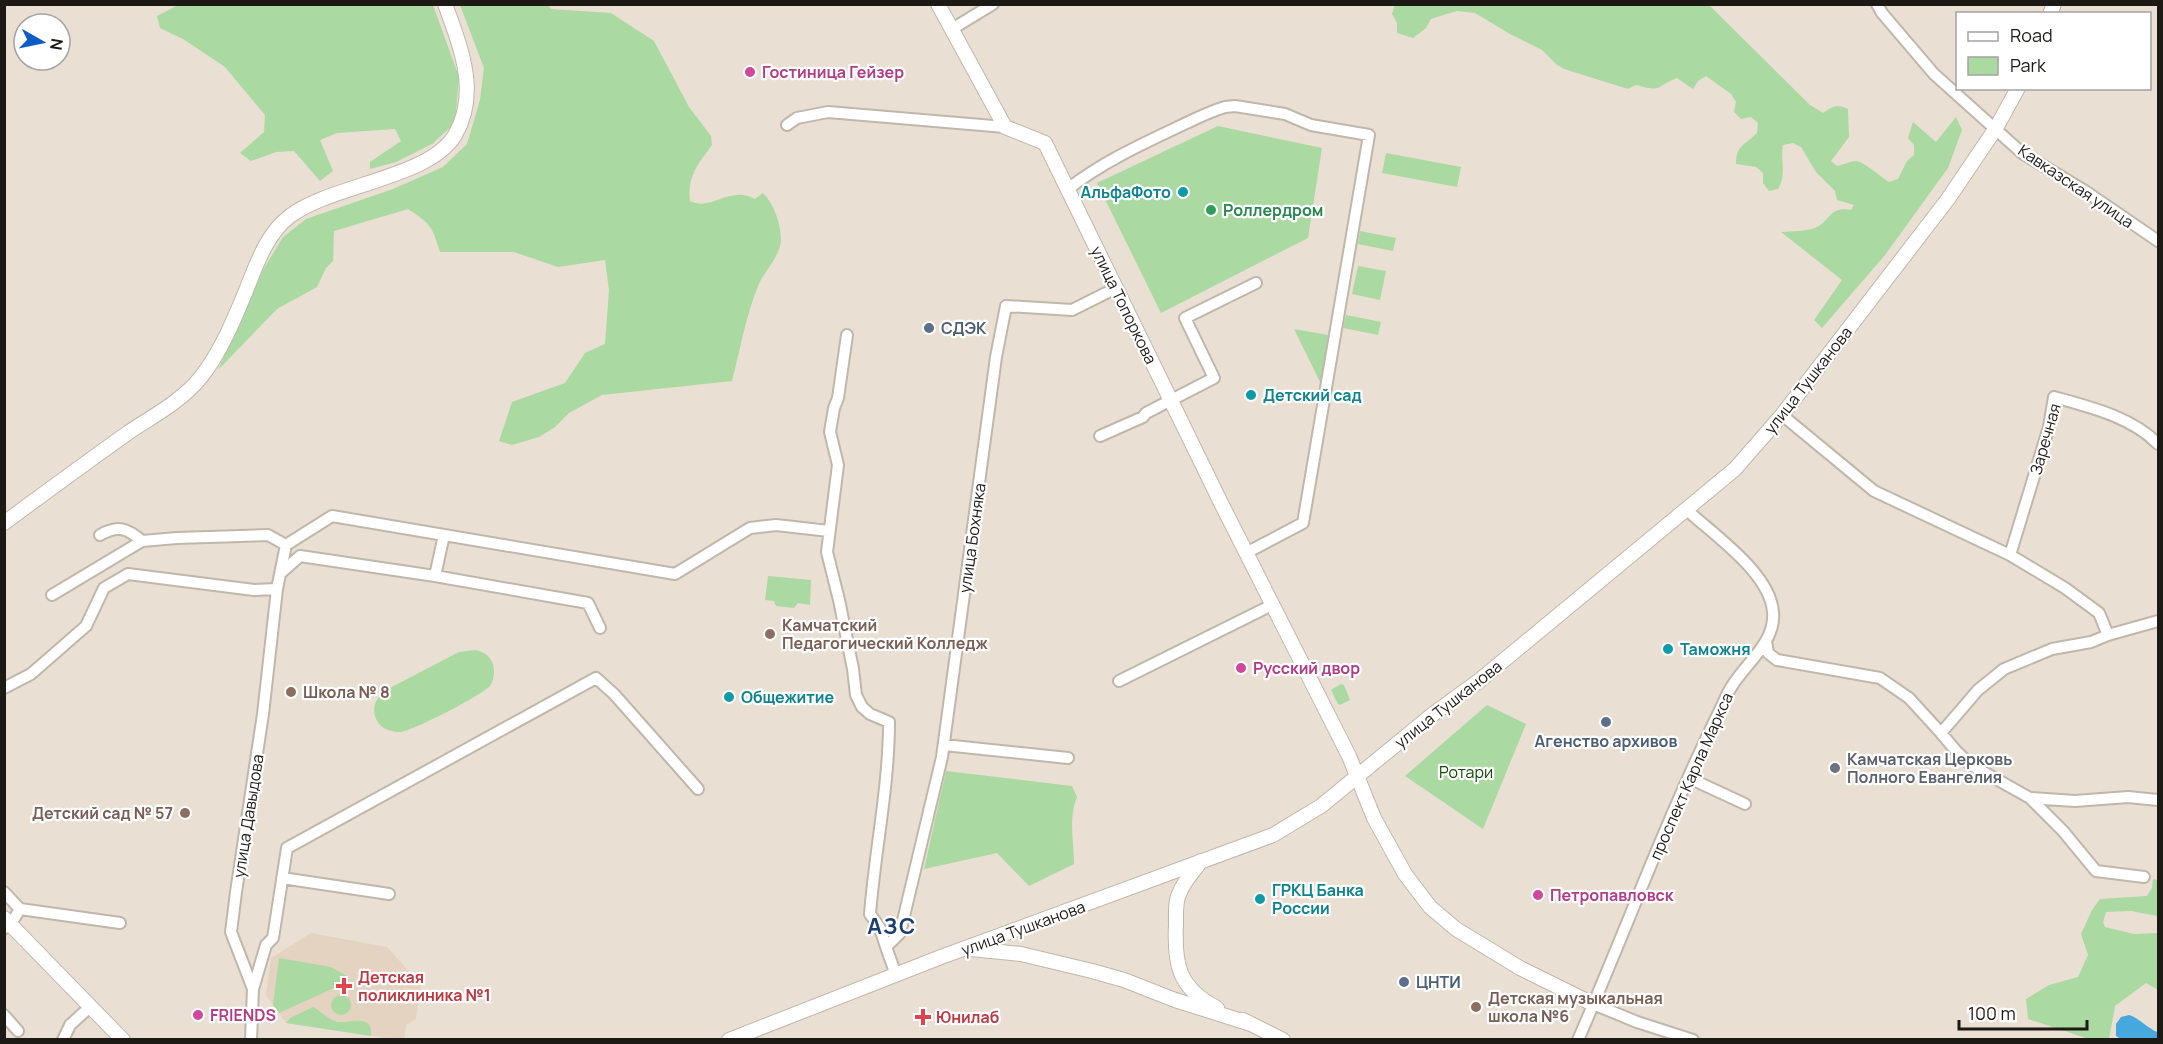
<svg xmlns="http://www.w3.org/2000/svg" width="2163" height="1044" font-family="Manrope,sans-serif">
<rect width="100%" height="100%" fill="#e9dfd3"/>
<path fill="#e5d3c2" d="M311 933 387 947 413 976 422 978 416 1019 406 1025 404 1039H393L286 1023 266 995 271 958Z"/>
<path fill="#abd9a2" d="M180 4 433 5 459 77 455 123 432 144 396 162 370 169V162L401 141 395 129 337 133 320 140 333 171 320 181 294 151 276 152 251 161 240 153 264 132 265 115 225 67 183 39 160 28 157 16Z
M1395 4 1709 5 1810 105 1823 113C1832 106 1838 104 1848 109L1849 137 1831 161 1837 166C1843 165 1851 161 1856 161 1863 161 1882 178 1889 182L1898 179 1907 161 1914 155V145L1908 138 1913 122 1936 142 1956 117 1962 130 1948 168 1885 255 1822 328 1814 320 1842 280 1781 232C1791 231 1809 232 1819 226 1831 218 1831 206 1851 210L1854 205 1837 200 1835 191 1816 172 1801 147 1793 143 1783 145C1780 161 1787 174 1778 189L1769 191 1763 183V173L1756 167 1736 164C1736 145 1745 145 1757 133L1758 123 1751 117 1741 119 1734 112 1736 102 1731 94 1706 76 1698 81 1693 89 1677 78C1655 86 1664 93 1636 85L1628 89 1564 69 1556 64 1542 50 1510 34 1475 13 1457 11 1440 16 1431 19 1426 28 1413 38 1397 33V23L1392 14Z
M460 5H548L551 9 611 13 654 41 689 107 711 136 712 145C698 164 687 177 690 201 712 212 729 185 755 199L763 193C774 204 781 224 781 240 780 257 764 271 758 286 746 315 740 350 732 381L602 395 569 413 555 427 539 437 512 445 499 441 512 402 565 383 585 353 605 344 609 290 605 260 558 267 514 252H440C432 226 431 224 408 209L334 231 333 261 326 268 317 287 277 309 218 370 263 270 283 237 306 219 393 189 443 167 467 144 480 100 484 68Z
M1218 126 1322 148 1308 238 1161 313 1097 183Z
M1386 153 1461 167 1457 187 1382 173Z
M1360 231 1396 238 1393 251 1358 244Z
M1358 266 1386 271 1380 300 1352 294Z
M1346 315 1381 322 1378 335 1343 328Z
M1294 329 1328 335 1322 386Z
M768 576 811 580 810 605 798 603 794 608 776 606 774 601 765 600Z
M476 650C484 652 490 656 493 664 495 671 494 680 490 686 482 695 411 732 400 732 388 732 378 727 375 716 372 706 377 698 384 691L459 652Z
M1341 684 1344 685 1350 700 1340 705 1338 704 1331 690Z
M1487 705 1526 724 1483 829 1405 776Z
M946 771 1072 786 1077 797C1068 819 1074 841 1074 864L1029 886 997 853 924 869Z
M2153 879 2158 880V916L2131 911 2106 912 2103 922 2105 927 2134 934 2158 933V990L2146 983 2115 1006 2109 1039H2089L2028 1019 2026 999 2049 985 2078 977 2088 955 2081 934 2092 910 2100 899 2147 896 2152 888Z
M279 958 331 967 349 977 345 983 279 1013 273 1005Z
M331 1005a10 10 0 1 1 20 0a10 10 0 1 1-20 0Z
M313 1007C321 1011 329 1020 338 1022 349 1023 374 1013 371 1036L286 1023 290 1018Z"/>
<path fill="#46a8dd" d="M2129 1015C2139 1018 2146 1027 2157 1032L2158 1039H2121L2116 1036V1024L2121 1017Z"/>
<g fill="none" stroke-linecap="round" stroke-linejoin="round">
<g stroke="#c0b7ab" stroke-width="14">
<path id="minor" d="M1877 4 1882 13 1934 74 2022 153 2085 191 2158 241
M952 29 993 4
M787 125 797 118 828 112 1005 127
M1068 189C1101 163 1140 145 1178 127 1193 120 1208 112 1225 107L1235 106 1285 114 1311 125 1369 135 1303 523 1246 553
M847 335 838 398 834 408 830 432 838 465 827 552 839 600 853 669 856 695 862 707 870 714 889 722C889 786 875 850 870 914L880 928 886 947
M1100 436 1143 417 1146 413 1214 378 1185 318 1256 283
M100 535C118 525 127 528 142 541
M444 535 435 576 588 603 600 628
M2010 555 2049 427 2054 397C2090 407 2132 417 2158 444
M282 572 300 556 435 576
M52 595 142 541 177 538 268 535 286 545
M2108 635 2158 621
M1766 641 1768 653 1777 660 1880 678 1909 698 1941 733 1978 690 2004 669 2052 649 2091 642 2108 635 2099 613 2065 588 2010 555 1874 491 1782 415
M1119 681 1272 605
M4 688 31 674 86 626 104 588 128 574 254 590 277 589
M1941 733 1957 752 1971 765 2030 798 2063 831 2096 871 2144 877
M944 745 1068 758
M1689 778 1745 804
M2030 798 2075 801 2128 797 2158 800
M282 878 389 894
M4 892 20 909 11 924 5 928
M20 909 120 923
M896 975 886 947 900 933 942 757 996 357 1006 306 1072 310 1116 288
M253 989 266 945 273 938 287 848 596 678 614 694 698 789
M1593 1004 1637 1022 1693 1040
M4 1015 18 1031
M63 1040 70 1025 91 1006
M251 1040 253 989 231 932 236 892 263 714 277 589 286 545 332 516 675 574 750 528 776 525 829 531
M1578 1040C1626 930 1667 817 1720 710 1724 702 1727 693 1732 686 1746 663 1776 642 1773 612 1770 573 1715 536 1687 510"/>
</g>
<g stroke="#c0b7ab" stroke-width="16">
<path id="major" d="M938 4 1005 127 1045 143 1223 507 1349 756 1374 818 1405 874 1430 907 1456 929 1520 968 1593 1004
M2050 14 2054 4
M4 523C46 492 87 462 129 432 153 416 182 401 201 377 220 353 233 322 245 293 256 266 266 234 290 216 330 185 430 178 455 135 480 92 460 46 445 4
M1201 861C1194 871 1184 881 1180 892 1175 900 1176 914 1176 924 1174 964 1178 988 1217 1008
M4 918 123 1040
M971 949 1021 954 1092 971 1124 980 1175 1000 1251 1024
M1243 1020 1283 1040
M729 1040 941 957 1273 835 1321 806 1432 715 1480 680 1735 469 1782 415 1948 199 1996 128 2018 88"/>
</g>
<use href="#minor" stroke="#fff" stroke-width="10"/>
<use href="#major" stroke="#fff" stroke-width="14"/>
</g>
<g fill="#d1479c" stroke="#fff" stroke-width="2">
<circle cx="750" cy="72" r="6"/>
<circle cx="1241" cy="668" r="6"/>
<circle cx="1538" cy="895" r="6"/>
<circle cx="198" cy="1015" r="6"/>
</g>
<g fill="#0f9aa8" stroke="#fff" stroke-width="2">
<circle cx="1183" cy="192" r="6"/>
<circle cx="1251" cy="395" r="6"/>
<circle cx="1668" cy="649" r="6"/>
<circle cx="729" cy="697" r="6"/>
<circle cx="1260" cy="899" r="6"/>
</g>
<circle fill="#2e9e5b" stroke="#fff" stroke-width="2" cx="1211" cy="210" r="6"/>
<g fill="#5c6f8a" stroke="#fff" stroke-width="2">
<circle cx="929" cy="328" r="6"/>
<circle cx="1606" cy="722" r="6"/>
<circle cx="1404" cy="982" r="6"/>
</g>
<g fill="#8d6e63" stroke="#fff" stroke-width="2">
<circle cx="770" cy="634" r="6"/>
<circle cx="291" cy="692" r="6"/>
<circle cx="185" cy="813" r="6"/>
<circle cx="1476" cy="1007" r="6"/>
</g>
<circle fill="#6b7280" stroke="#fff" stroke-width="2" cx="1835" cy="768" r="6"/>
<g fill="#e0444e" stroke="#fff" stroke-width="2">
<path d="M341 977h6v6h6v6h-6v6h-6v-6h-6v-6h6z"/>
<path d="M920 1008h6v6h6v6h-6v6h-6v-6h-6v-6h6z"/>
</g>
<g text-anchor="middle" stroke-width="4.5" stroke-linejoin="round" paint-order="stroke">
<g font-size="16" font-weight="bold" fill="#b23c85" stroke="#fff" text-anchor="start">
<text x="762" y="78">Гостиница Гейзер</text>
<text x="1253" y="674">Русский двор</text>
<text x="1550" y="901">Петропавловск</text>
<text x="210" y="1021">FRIENDS</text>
</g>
<g font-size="16" fill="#1d1915" stroke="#fff">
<text transform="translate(2076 186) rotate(34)" y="6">Кавказская улица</text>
<text transform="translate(1124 305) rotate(64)" y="6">улица Топоркова</text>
<text transform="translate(1808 380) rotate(-52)" y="6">улица Тушканова</text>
<text transform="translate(2045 439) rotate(-74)" y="6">Заречная</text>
<text transform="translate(972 538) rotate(-82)" y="6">улица Бохняка</text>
<text transform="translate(1448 704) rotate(-38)" y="6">улица Тушканова</text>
<text transform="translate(1691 776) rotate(-66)" y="6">проспект Карла Маркса</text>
<text transform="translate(248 816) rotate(-81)" y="6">улица Давыдова</text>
<text transform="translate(1023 928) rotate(-20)" y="6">улица Тушканова</text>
</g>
<g font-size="16" font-weight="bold" fill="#0d838f" stroke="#fff" text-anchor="start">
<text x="1171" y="198" text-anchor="end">АльфаФото</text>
<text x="1263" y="401">Детский сад</text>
<text x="1680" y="655">Таможня</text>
<text x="741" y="703">Общежитие</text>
<text x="1272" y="896">ГРКЦ Банка<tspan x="1272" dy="18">России</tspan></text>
</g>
<g font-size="16" font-weight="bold" fill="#27864d" stroke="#fff" text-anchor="start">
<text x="1223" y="216">Роллердром</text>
</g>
<g font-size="16" font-weight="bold" fill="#4e5e75" stroke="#fff" text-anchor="start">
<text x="941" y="334">СДЭК</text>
<text x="1606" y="747" text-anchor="middle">Агенство архивов</text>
<text x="1416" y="988">ЦНТИ</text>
</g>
<g font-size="16" font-weight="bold" fill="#785e54" stroke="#fff" text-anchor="start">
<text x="782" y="631">Камчатский<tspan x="782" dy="18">Педагогический Колледж</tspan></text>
<text x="303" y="698">Школа № 8</text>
<text x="173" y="819" text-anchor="end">Детский сад № 57</text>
<text x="1488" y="1004">Детская музыкальная<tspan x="1488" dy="18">школа №6</tspan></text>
</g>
<g font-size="16" font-weight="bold" fill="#5b616d" stroke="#fff" text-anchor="start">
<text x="1847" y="765">Камчатская Церковь<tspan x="1847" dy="18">Полного Евангелия</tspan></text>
</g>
<g font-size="16" fill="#0d4b00" stroke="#fff">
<text x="1466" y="778">Ротари</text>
</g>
<g font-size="16" font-weight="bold" fill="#be3a42" stroke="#fff" text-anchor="start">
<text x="358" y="983">Детская<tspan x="358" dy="18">поликлиника №1</tspan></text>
<text x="936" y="1023">Юнилаб</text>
</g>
<g font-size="22" font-weight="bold" letter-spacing="1.5" fill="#1a3d72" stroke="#fff">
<text x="892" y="934">АЗС</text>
</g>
</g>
<rect width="2163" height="1044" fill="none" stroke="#1d1915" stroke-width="12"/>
<rect x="1956" y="12" width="195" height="78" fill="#ffffff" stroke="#a5a3a1" stroke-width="1.5"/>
<rect x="1968" y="32" width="30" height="9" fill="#ffffff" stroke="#a5a3a1" stroke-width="1.5"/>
<text x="2010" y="42" font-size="18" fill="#1d1915">Road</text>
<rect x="1968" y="57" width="30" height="18" fill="#abd9a2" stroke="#a5a3a1" stroke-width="1.5"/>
<text x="2010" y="72" font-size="18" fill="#1d1915">Park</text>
<g transform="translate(42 42) rotate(99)"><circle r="28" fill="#ffffff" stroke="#a5a3a1" stroke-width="1.5"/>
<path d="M0-4.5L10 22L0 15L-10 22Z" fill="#0d5bc5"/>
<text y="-9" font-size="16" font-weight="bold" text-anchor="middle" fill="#1d1915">N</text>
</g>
<path d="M1959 1020v9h128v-9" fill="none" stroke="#1d1915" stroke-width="3"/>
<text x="1968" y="1020" font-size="18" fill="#1d1915" stroke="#ffffff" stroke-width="4.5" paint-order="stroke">100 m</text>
</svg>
